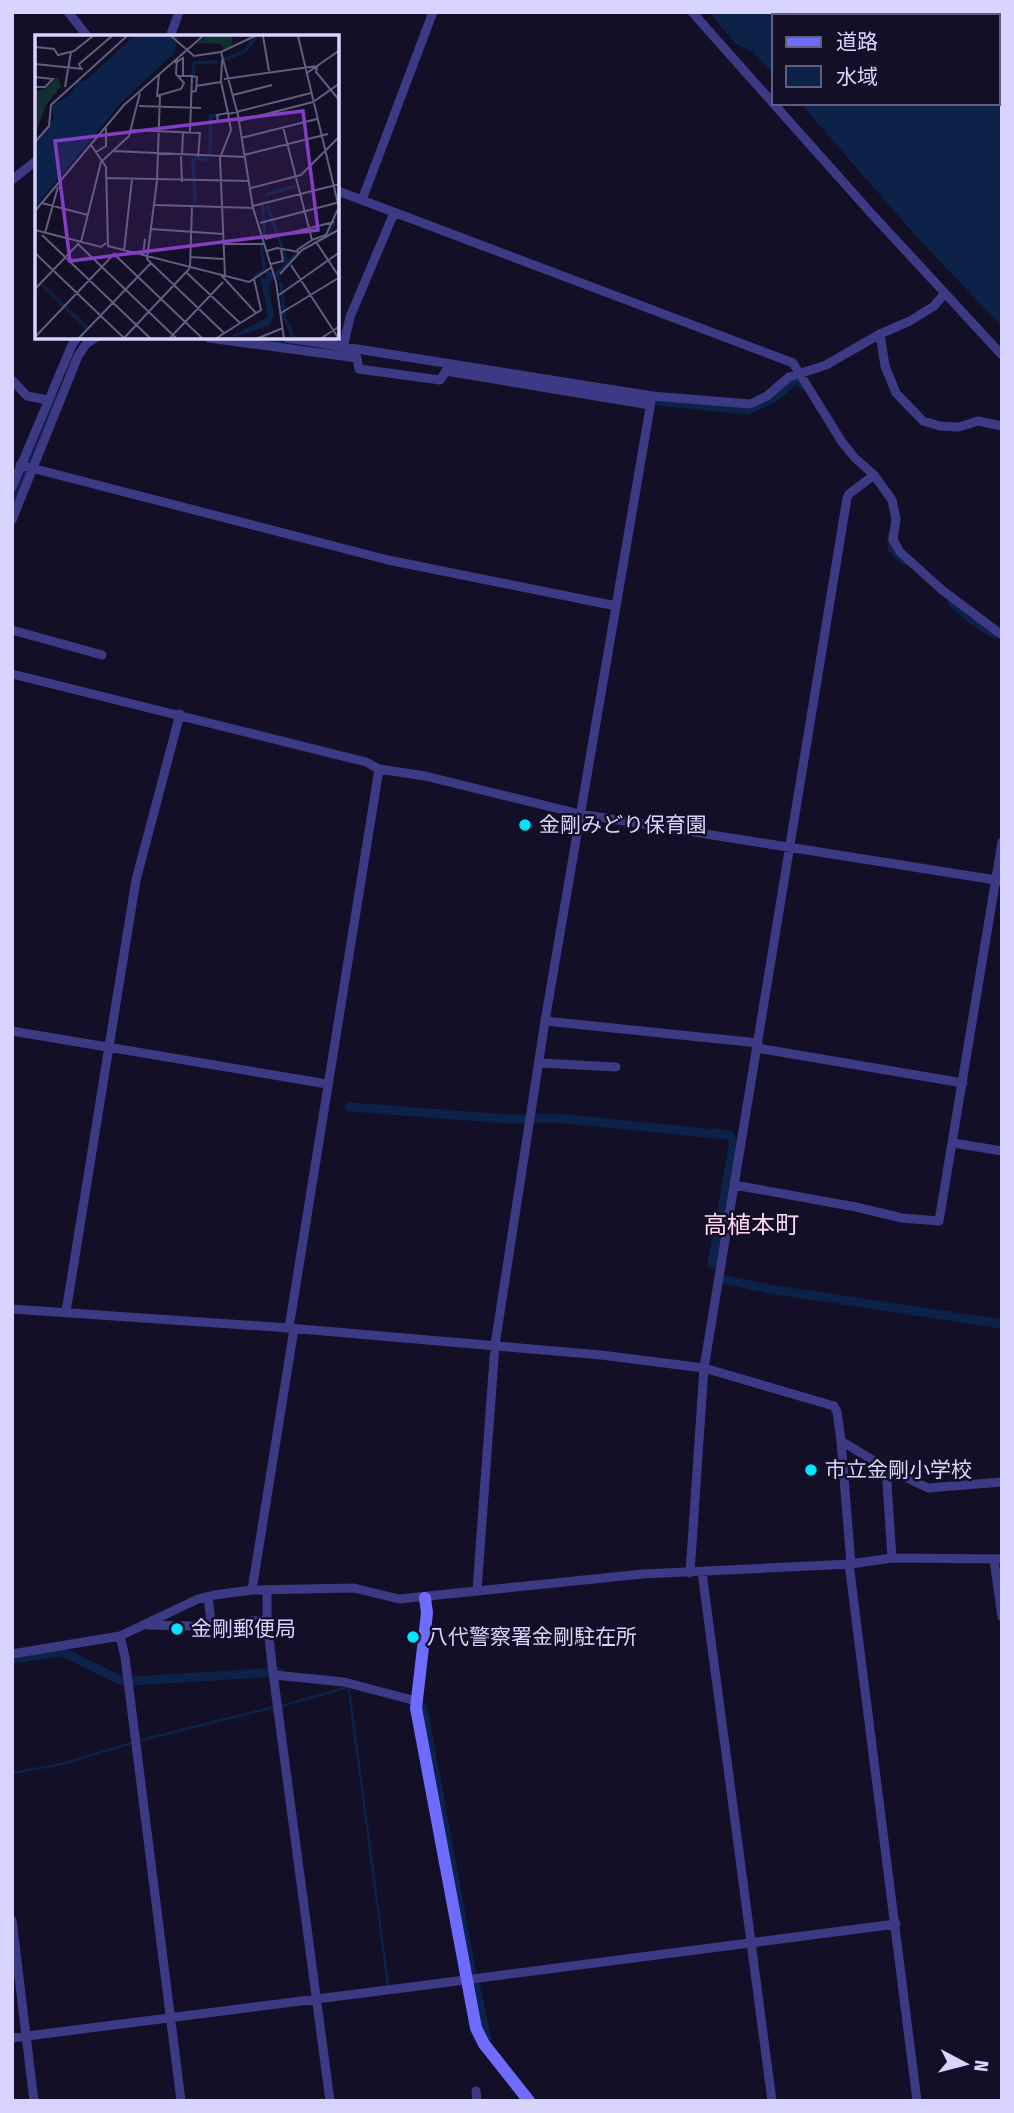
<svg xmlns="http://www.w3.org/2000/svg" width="1014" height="2113" font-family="'Fira Sans Condensed','Noto Sans JP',sans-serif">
<rect width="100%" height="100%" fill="#130f26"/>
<path fill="#0c2248" d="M709 12H1002V327L915 235 800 103H998V16H774V75L753 52 735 43Z"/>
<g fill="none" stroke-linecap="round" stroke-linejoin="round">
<path stroke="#0c2248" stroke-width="2.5" d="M349 1690 388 1985
M281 1706 352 1686
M138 1741 274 1707
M12 1773 62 1764 132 1743"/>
<path stroke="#0c2248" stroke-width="9" d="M260 338 295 343
M658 401 748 410 775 397 796 379H799L802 385
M12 503 54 398
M892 535V549L905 561
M952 602 975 622 994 634
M350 1107 507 1119 555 1118 729 1135 734 1142 712 1264
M722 1279 770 1289 1002 1324
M12 1659 63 1652 122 1681H130L280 1672
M423 1708 472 1974
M475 1984 487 2039"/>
<path stroke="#3d3a85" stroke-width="9" d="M68 12 88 37
M692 12 870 212 1002 355
M170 37 179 12
M12 180 37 160
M338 191 793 363 842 442 855 458 874 475 892 500 896 519 893 540 900 552 942 590 1002 635
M362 200 433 12
M880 334 885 366 896 393 923 421 940 426 959 427 978 421 1002 426
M209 338 357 358 359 369 440 380 446 371 650 405
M288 338 652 396 750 404 767 396 789 377 826 365 880 334 910 321 934 306 944 294
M343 348 350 317 394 213
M12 380 27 396 48 400
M20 465 388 560 616 606
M12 487 72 345 77 338
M12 520 78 356 86 344 95 338
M12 630 102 655
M12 674 366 762 379 769 425 776 580 814 1002 881
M545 1021 758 1043
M12 1031 327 1084
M757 1048 963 1083
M539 1063 616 1067
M953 1143 1002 1151
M734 1185 856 1207 902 1218 939 1221 1002 842
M12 1309 289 1328 601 1355 704 1368 834 1406 837 1412 841 1441 886 1468 928 1488 1002 1482
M66 1312 136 880 180 714
M289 1328 379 769
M841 1441 851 1564
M886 1468 892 1558
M994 1560 1002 1617
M849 1564 917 2101
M702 1572 772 2101
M690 1573 704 1368 847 498 849 494 874 475
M252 1590 294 1329
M267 1590V1620L273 1673 330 2101
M477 1590 495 1345 545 1021 652 396
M208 1597 211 1622
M148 1625 192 1626 267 1620
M120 1636 125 1657 181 2101
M12 1654 120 1636 198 1599 214 1595 252 1590 354 1588 399 1599 643 1574 851 1564 892 1558 1002 1559
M274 1675 344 1682 416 1701
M12 1920 34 2101
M12 2038C307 2000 601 1963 896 1924
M476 2091 477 2101"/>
<path stroke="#6f6bff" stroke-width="12" d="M425 1598 427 1613 416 1708 476 2028 484 2044 529 2101"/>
</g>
<g fill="#00e5ff" stroke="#130f26" stroke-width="2.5">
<circle cx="525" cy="825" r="7"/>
<circle cx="811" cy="1470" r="7"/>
<circle cx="177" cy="1629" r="7"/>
<circle cx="413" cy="1637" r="7"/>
</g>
<g text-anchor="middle" stroke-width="5" stroke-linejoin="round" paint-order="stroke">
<g font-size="21" fill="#d9d4ff" stroke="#130f26" text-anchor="start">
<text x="539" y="832">金剛みどり保育園</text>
<text x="825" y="1477">市立金剛小学校</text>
<text x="191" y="1636">金剛郵便局</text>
<text x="427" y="1644">八代警察署金剛駐在所</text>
</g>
<g font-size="24" fill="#ffd6f0" stroke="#130f26">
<text x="751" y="1233">高植本町</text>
</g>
</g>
<g transform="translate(35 35)">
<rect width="304" height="304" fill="#130f26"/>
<path d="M172 1H198L196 11 189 14 186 9 162 8ZM23 42 26 51 11 70 0 100V56L10 54Z" fill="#12302f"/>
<path d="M99 1H143L140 17 86 68 0 172V108L19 82 17 71 36 59 43 46 49 47ZM304 179 295 200 270 212 244 239 246 247 241 242 233 251 239 280 234 291 191 304 233 282 225 240 230 245 233 236 240 238 262 216 290 202Z" fill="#0c2248"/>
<path fill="none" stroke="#0c2248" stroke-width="3.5" d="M188 25 210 16 221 2M158 40 159 28 183 27M175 120 176 81 185 80M230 160 261 151M227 166 230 203M160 168 158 124H173M232 170 252 227M219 242 229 234 226 207M246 247 249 281 259 304M6 249 29 271M30 272 52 293"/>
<path fill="none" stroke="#625e7d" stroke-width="2" d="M136 1 159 21 186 17 220 1M228 1 234 36M263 1 305 177M0 5 1 12 19 14 23 20 39 16 58 1M186 17 203 80 218 173 241 247 249 304M140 28 148 23V41M0 29 48 34M282 32 281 37 305 66M46 34 44 29 77 1M272 38 305 15M124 39 122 61 146 54 149 48 141 39 142 24M143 41H157L155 97M0 42 18 44 10 52H0M189 44 282 31M161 51 186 47M30 52 36 17M156 57 161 56 162 42 157 41M198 60 237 50M104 71 166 73M204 86 278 67 305 48M183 87 182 80 193 78 186 47 187 25M248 92 277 205 262 215M96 95 165 98 163 122M206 103 282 84M0 107 14 91 16 70 92 1M56 110 71 132 73 211 214 247 237 232M78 116 210 122M61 117 71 111V93M209 120 293 99M146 121 147 147M147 121 148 97M72 143 214 146M216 153 266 140 305 101M7 168 53 180M120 170 187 172M218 171 305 149M187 172 218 173M0 176 89 70 168 1M225 188 305 167M116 194 188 199M0 195 66 212 71 208M10 198 23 152M7 200 116 304M230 204 299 187M277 205 291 200 303 174M46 207 66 127 94 101 105 58M281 207 305 243M43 209 142 304M189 209H230M89 216 97 144M232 216 242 213 264 217M0 218 90 304M103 218 108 220 110 204M79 219 168 304M155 222 189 224M116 228 189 298M236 229 248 226 246 215M256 230 304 304M155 233 157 171M152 238 205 288M245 239 267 215 305 194M186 240 221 278M190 241 185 123 196 95 193 79 276 58M0 254 44 208M244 260 305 217M246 278 305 242M0 302 80 218M89 303 155 233M43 304 116 228 112 224 122 146 125 60M134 304 188 247M180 304 226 275 219 244M221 304 248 293M285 304 305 291"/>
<path fill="#843dc5" fill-opacity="0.15" stroke="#843dc5" stroke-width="3.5" d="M268 76 283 195 35 226 20 106Z"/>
<rect width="304" height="304" fill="none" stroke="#d9d4ff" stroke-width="3.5"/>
</g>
<rect width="1014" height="2113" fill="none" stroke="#d9d4ff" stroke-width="28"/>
<rect x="772" y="14" width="228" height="91" fill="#130f26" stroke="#625e7d" stroke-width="2"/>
<rect x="786" y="37" width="35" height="10" fill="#6f6bff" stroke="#625e7d" stroke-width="2"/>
<text x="836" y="49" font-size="21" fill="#d9d4ff">道路</text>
<rect x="786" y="66" width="35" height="21" fill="#0c2248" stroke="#625e7d" stroke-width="2"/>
<text x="836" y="84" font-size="21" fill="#d9d4ff">水域</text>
<g transform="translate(965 2064) rotate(97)" stroke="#130f26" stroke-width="5" paint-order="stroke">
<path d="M0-5L12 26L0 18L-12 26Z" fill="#d9d4ff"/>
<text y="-10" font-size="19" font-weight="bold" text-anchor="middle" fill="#d9d4ff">N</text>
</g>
</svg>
